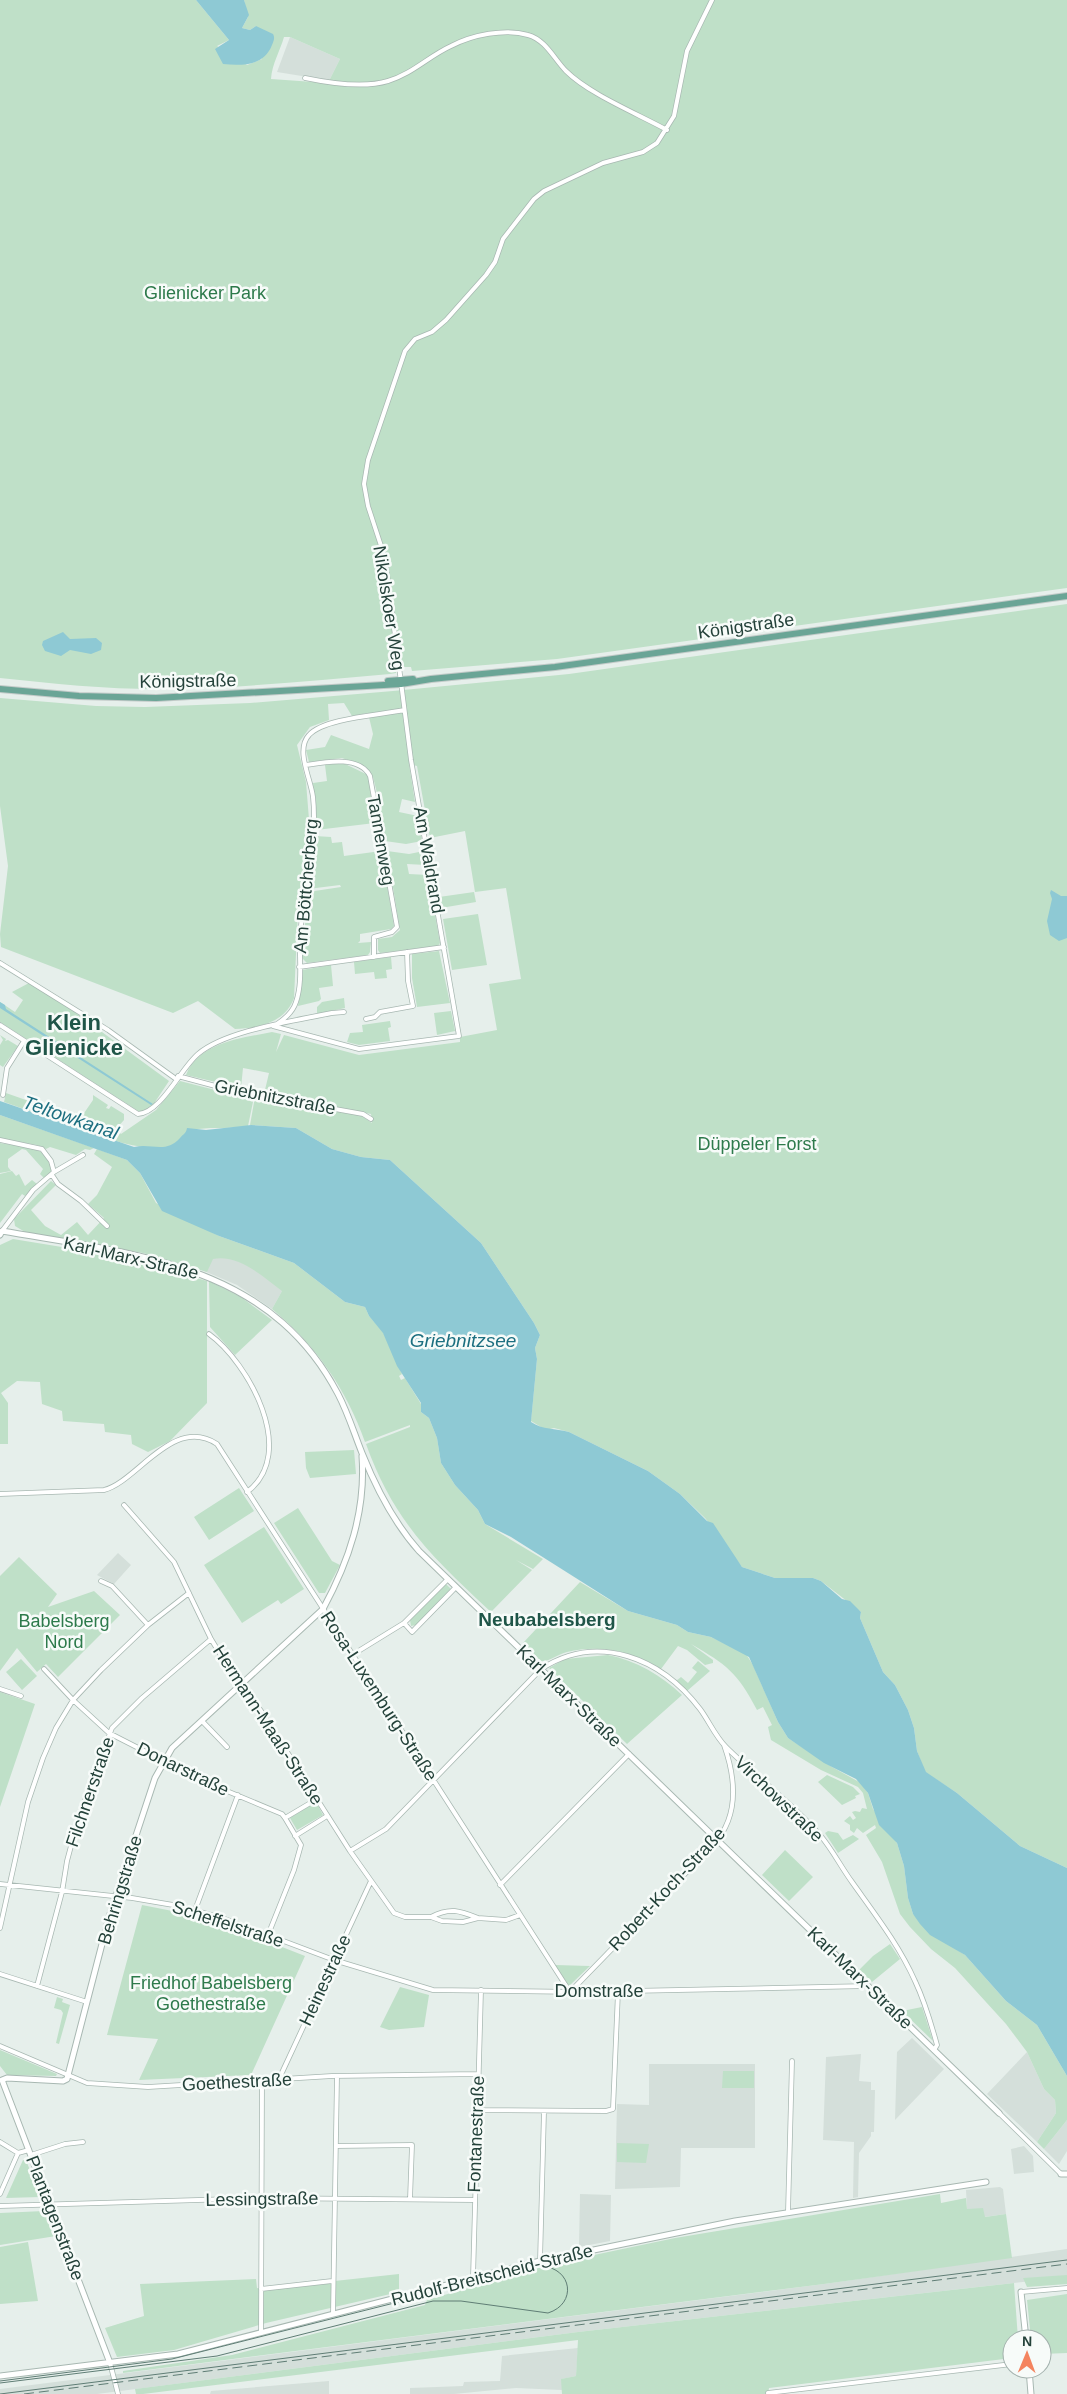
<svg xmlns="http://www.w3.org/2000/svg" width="1067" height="2394" font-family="Helvetica,sans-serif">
<rect width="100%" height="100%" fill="#e6efeb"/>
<path fill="#d4dfda" d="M290 37 340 59 328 83 314 78 277 72Z
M207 1246 286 1284 272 1309 237 1285 197 1268Z
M118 1553 131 1565 114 1584 97 1575Z
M912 2038 944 2069 895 2120 897 2052Z
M1027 2052 1044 2089 1055 2100 1056 2113 1037 2142 987 2094Z
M861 2054 859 2081 871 2082V2090H875L874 2132H871V2136L859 2153 858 2197 853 2198 854 2142 823 2140 826 2057Z
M649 2064H755V2148H681L680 2187 615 2189 617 2104 649 2105Z
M1067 2120V2151L1059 2164 1044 2149Z
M1024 2146 1033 2156 1034 2172 1014 2174 1011 2149Z
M1000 2187 1003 2189 1006 2214 984 2217 967 2210 966 2190Z
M580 2194 611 2195 610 2241 579 2247Z
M1067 2249V2277L578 2332 97 2394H0V2389L824 2284Z
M578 2348 576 2376 562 2379V2390L516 2388 454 2394H410V2388L463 2386 464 2382 500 2381 502 2356Z
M329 2381V2394H210L211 2391Z"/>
<path fill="#bfe0c8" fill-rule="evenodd" d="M0 0H196L229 40 217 46 247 65 262 59 256 26 250 30 242 28 248 17 244 0H1067V588L557 659 412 671 411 667H397L396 673 390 674C317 680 244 688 170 689 114 690 56 684 0 678ZM284 37H290L340 59 328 83 271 79C272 64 280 51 284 37Z
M1067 604V1868L1020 1846 957 1793 925 1772 917 1751 914 1728 908 1710 895 1685 883 1672 860 1618 861 1612 821 1581 813 1578H775L742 1567 705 1518 680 1494 648 1471 569 1432 554 1428 546 1430 531 1421 537 1359 535 1348 540 1335 534 1323 481 1243 390 1160 361 1157 332 1149 296 1128 250 1125 255 1097 362 1116 372 1123 371 1114 264 1094 269 1073 243 1068 241 1088 186 1075C199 1042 242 1038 272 1032L281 1034 276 1052 284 1035 359 1055 460 1042V1037L497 1030 489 984 521 979 506 888 475 892 465 831 430 838 417 766 409 764 415 802 402 799 399 812 418 816 422 841 406 844 385 841 377 793 373 777 366 767 342 758 309 762 306 750 325 747 331 735 369 749 373 734 368 713 352 716 344 703 328 704 329 720 310 727 297 745 306 782 310 832 298 910 294 998C285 1023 258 1028 235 1029L198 1001 173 1013 1 947 0 934 8 866 0 806V698L96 706 145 707 250 703 393 691 569 674Z
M341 762 368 775 375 823 316 830 313 783 327 781 325 765Z
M315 836 331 837 332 843 342 842 344 856 381 851 394 926 391 929 360 934V941L358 943 371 942 370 952 368 955 307 963 302 958 308 892 341 887 340 885 308 889Z
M387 851 409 854 424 851 426 865 407 864 409 874 428 875 440 943 438 946 380 953 378 950V939L392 937 400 930Z
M474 892 476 902 441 908 439 897Z
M478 914 487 965 452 970 443 919Z
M439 951 450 1003 417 1007 412 978V954Z
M391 957 392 969 386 970 387 978 375 979 374 972 355 974 354 962Z
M331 965 333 986 319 988 321 999 319 1001 298 1006 302 970Z
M29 983 65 1005 169 1081 155 1102 157 1103 146 1111H138L0 1022V1002L15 1012 23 1000 12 992Z
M344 998 345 1008 317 1014V1007L322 1002Z
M451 1011 455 1031 437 1035 434 1013Z
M390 1021 391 1027 388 1028 390 1041 359 1045 347 1042 350 1033 363 1032 362 1025Z
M0 1035 6 1039 5 1041 8 1040 18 1046 3 1067 0 1065V1045L3 1040Z
M180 1081 227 1093 254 1097 248 1126C232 1129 214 1127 198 1129 185 1131 183 1139 173 1145 159 1152 127 1145 113 1140L115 1138 108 1134 104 1137 4 1102 6 1093 80 1119 93 1100V1095L108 1105 106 1108 109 1109 111 1106 124 1114V1120L116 1129 121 1134 156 1110Z
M0 1115 94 1148 90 1150 85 1149 76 1155 50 1147 46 1149 37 1145 4 1139 0 1138Z
M0 1143C21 1147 49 1144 52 1171L45 1179 40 1174 43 1169 26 1150 22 1149 8 1159V1167L11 1171 0 1173Z
M97 1149 127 1160 140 1173 156 1203 219 1236 294 1263 345 1302 365 1307 369 1316 383 1332 402 1374 399 1376 401 1380 405 1378 421 1404V1412L429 1418 437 1438 441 1463 455 1485 478 1510 485 1524 543 1559 533 1569 516 1560 532 1570 491 1612C433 1558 394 1522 366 1444L410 1427V1425L365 1442C347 1390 315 1344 272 1309L282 1291C263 1277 239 1254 213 1259L207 1272 143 1253 25 1232 15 1226 14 1219 51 1181 56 1185 31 1210 45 1226 61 1235 77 1222 88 1235 104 1218 88 1204 97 1195 112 1167 94 1154Z
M12 1171 16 1176 19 1174 25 1186 32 1180 37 1184 25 1196 22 1194 0 1223V1174Z
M13 1239 123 1257 207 1281V1403L170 1441 148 1452 132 1444 131 1435 105 1432 104 1424 63 1421 62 1411 42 1404 40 1382 17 1381 1 1393 8 1403V1444H0V1245Z
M209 1281 241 1297 272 1320 235 1355 210 1327Z
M354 1450 356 1474 310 1478 306 1468 305 1452Z
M239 1488 254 1511 209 1540 194 1517Z
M298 1508 332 1561 340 1565 325 1593H319L274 1523Z
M264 1527 304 1589 281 1604 278 1600 242 1623 204 1565Z
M19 1557 57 1594 48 1607 94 1591 120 1615 58 1677 46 1664 37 1672 17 1648 0 1671V1576Z
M580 1582 628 1611 677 1625 688 1632 711 1637 746 1654 753 1665 778 1722 788 1738 832 1767 861 1783 868 1793 873 1809 897 1843 904 1866 908 1898 913 1914 944 1941 965 1955 1006 2001 1037 2025 1067 2076V2120L1044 2149 1037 2142 1056 2113 1055 2100 1044 2089 1027 2052 1006 2024 955 1968 931 1949 910 1927 900 1914 882 1862 866 1835 876 1828 875 1825 863 1833 857 1828 854 1833 850 1830V1825L844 1821 850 1816 853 1820 856 1818 852 1812 855 1811 860 1812 862 1808 867 1809 863 1793 858 1787 821 1770 771 1740 768 1727 772 1725 763 1707 757 1710C737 1672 727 1665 691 1644L713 1660V1663L705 1665 687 1650 678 1646 661 1669C631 1651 601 1644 567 1652 558 1654 549 1662 541 1661L523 1643Z
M445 1583 451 1589 416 1625 411 1626 410 1620Z
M608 1655C637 1661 661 1675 682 1695L627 1744 549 1668 565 1659Z
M21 1659 37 1676 22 1690 6 1672Z
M698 1661 710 1671 687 1691 676 1681 681 1677 688 1683 697 1672 692 1668Z
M0 1692 35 1704 0 1807Z
M827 1775 853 1787 860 1794 855 1796 856 1798 842 1805 818 1782Z
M316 1802 323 1815 297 1830 290 1818Z
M828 1831 838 1833 843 1840 853 1835 859 1839 838 1853 825 1833Z
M785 1850 813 1877 789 1901 762 1875Z
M142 1905 208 1918 305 1956 251 2075 139 2080 158 2039 107 2035Z
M890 1944 900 1959 872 1982 859 1970 873 1956Z
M555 1965 590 1966 569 1986Z
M400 1987 429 1995 424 2027 389 2030 380 2027Z
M57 1997 63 1999 62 2002 70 2005 59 2044 56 2043 63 2013 61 2010 54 2008Z
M922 2007 933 2041 902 2011Z
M0 2050 57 2074 56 2076 7 2075 0 2066Z
M723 2071H754V2088H722Z
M617 2143 649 2144 646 2163 617 2162Z
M23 2160H26L40 2197 6 2198Z
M940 2194 941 2203 966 2198 967 2209 983 2208 985 2217 1006 2214 1012 2258 824 2284 123 2373V2371L232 2355 425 2305 427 2300 551 2264 675 2238Z
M44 2211 47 2214 56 2236 0 2245V2213Z
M28 2242 38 2301 0 2304V2247Z
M399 2274V2292L266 2323 174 2350 117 2357 105 2328 144 2316 140 2284 256 2279 257 2288 261 2289Z
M1067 2275V2284L1027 2287 1023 2278Z
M1014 2283 1018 2339H1012V2358L769 2388 768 2394H562L561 2379 576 2376 578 2340 143 2394H136L135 2389 578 2332Z
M1067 2294V2353L1042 2354V2339H1031L1027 2300Z"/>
<path fill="#8ec9d4" d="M196 0H244L249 15 242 28 250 30 256 26 273 34C275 38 274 40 272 45 264 66 242 66 223 64L215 49 229 40Z
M63 632 70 639 96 638 102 643 101 650 91 654 70 650 61 656 45 651 42 645 43 641Z
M1051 890 1061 896H1067V938L1059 941 1050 935 1047 921 1052 899 1050 893Z
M0 1002 5 1005 6 1009 153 1104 151 1105 0 1008Z
M0 1101 134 1147C152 1143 166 1154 180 1138 183 1134 186 1134 187 1128L206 1130 251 1125 296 1128 332 1149 361 1157 390 1160 481 1243 534 1323 540 1335 535 1348 537 1359 531 1422C543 1430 555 1428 569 1432L648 1471 680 1494 707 1521 713 1523 742 1567 775 1578H813L821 1581 842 1599 850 1601 861 1612 860 1618 883 1672 895 1685 908 1710 914 1728 917 1751 926 1772 957 1793 1020 1846 1067 1868V2076L1037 2025 1006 2001 965 1955 930 1935 920 1924 913 1914 908 1898 904 1866 897 1843 879 1825 868 1793 856 1779 824 1763 788 1738 778 1722 749 1657 711 1637 688 1632 677 1625 628 1611 511 1537 485 1524 478 1510 455 1485 441 1463 437 1438 429 1418 421 1412V1403L397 1366 383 1333 369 1316 365 1307 345 1302 294 1263 219 1236 162 1211 140 1173 127 1160 0 1115Z"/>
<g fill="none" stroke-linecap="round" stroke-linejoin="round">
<g stroke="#a8b8b2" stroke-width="5.5">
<path id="minor" d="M305 78C329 83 365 88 388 81 412 74 429 56 451 46 472 35 505 28 528 35 546 40 554 59 566 71 589 94 638 114 667 130
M306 765C325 762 359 755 370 776L397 927 392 932 374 937V957
M0 963 108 1030 176 1079
M299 967 444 947
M366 1019 375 1017 380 1012 413 1006 408 981 407 952
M277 1024C286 1018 293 1012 296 1002 303 982 299 957 300 937 303 890 318 844 313 797 311 779 295 750 309 735 324 718 381 715 404 710
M0 1025 138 1114C161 1113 181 1068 198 1054 226 1030 295 1021 332 1013L344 1012
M273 1026 359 1049 459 1036 411 760 385 558 368 506 364 484 368 460 405 351 415 339 432 332 446 320 486 275 495 262 503 239 534 199 544 191 603 163 643 152 657 143 674 116 687 51 712 0
M178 1076 234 1091 363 1114 371 1119
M3 1095 7 1068 24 1041
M0 1140 42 1149 51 1161 54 1172
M52 1175 58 1184 81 1201 107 1226
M2 1231 33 1190 54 1172 83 1155
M209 1334C248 1362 299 1453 247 1492
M0 1494 104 1490C137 1482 173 1415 217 1444L570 1992 713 1845C740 1816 736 1779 724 1745
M124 1505 174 1562 211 1639 225 1662 261 1711 350 1851 394 1913 405 1917H431L442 1921 463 1922 478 1918 506 1920 520 1915
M101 1581 112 1586 148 1625
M404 1623 412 1632 456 1587
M352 1655 404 1623 448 1579
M44 1669 73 1700 109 1733 203 1781 282 1814 285 1818 301 1845 294 1870 268 1935
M0 1689 21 1696
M202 1721 227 1747
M285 1818 317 1799
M295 1836 327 1816
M350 1851 386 1829 541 1669C598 1632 661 1658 700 1709 709 1721 715 1736 726 1747 755 1776 793 1804 820 1835 832 1849 841 1867 852 1882 874 1913 899 1945 915 1981 925 2002 931 2023 937 2045L934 2050
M0 1884 132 1898 179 1906 225 1919 334 1960 433 1990 580 1992 868 1986
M500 1885 629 1754
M195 1910 238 1795
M431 1917C450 1907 460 1911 478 1918
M0 1928 28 1802 43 1758 56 1728 73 1700 101 1670 148 1625 189 1593
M0 1974 87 2002
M37 1986 62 1892 67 1861 79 1816 112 1728 142 1698 211 1639
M0 2046 87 2083 148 2087 332 2076 478 2074
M279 2079 371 1881
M477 2110 606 2111 613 2109 618 1992
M999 2113 1061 2174
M0 2142 18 2153
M336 2146 412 2145 410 2199
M31 2155 65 2144 83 2142
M0 2194 18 2153 29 2150
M0 2206 261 2198 474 2200
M788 2212 792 2061
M540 2261 544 2111
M473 2278 481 1990
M261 2289 332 2281
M1021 2292 1067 2288
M333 2314 337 2076
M261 2333 262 2080
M110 2363 118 2394
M768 2393 1012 2364"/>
</g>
<g stroke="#a8b8b2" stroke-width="7">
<path id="tertiary" d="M0 1235 2 1231C132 1254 269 1262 338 1394 348 1413 354 1433 362 1453 376 1488 394 1523 419 1551L999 2113
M1061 2174H1067
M1021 2292 1026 2339
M110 2363 2 2080 7 2078 63 2081 67 2079 109 1917 155 1778 172 1748 323 1609C349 1561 366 1511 362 1456
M1029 2369 1031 2394
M0 2376 178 2354 540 2261 735 2221 986 2182"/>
</g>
<g stroke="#c2cac8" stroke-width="8">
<path id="primary" d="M388 681 413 679
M0 689 79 696 156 698 401 684 431 679 555 667 1067 596"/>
</g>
<use href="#minor" stroke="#fff" stroke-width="4"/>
<use href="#tertiary" stroke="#fff" stroke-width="5"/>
<use href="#primary" stroke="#6aa596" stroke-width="6"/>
<path stroke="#5f7d75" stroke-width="1" d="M0 2381 172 2359 541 2266C573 2268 577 2304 548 2313L461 2301H433L217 2356 0 2383
M0 2394 1067 2260"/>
<path stroke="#5f7d75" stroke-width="1" stroke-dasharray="10 5" stroke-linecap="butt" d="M24 2394 1067 2264"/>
</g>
<g text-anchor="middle" stroke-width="5" stroke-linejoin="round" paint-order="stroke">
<g font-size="18" fill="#2d7a4b" stroke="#f7fbf9">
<text x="205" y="299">Glienicker Park</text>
<text x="757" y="1150">Düppeler Forst</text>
<text x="64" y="1627">Babelsberg<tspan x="64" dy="21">Nord</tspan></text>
<text x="211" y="1989">Friedhof Babelsberg<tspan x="211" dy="21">Goethestraße</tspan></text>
</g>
<g font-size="18" fill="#24423a" stroke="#f7fbf9">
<text transform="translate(389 608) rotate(81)" y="6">Nikolskoer Weg</text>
<text transform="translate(746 626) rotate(-8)" y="6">Königstraße</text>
<text transform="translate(188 681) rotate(-1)" y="6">Königstraße</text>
<text transform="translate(381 840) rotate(80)" y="6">Tannenweg</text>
<text transform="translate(429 860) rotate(80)" y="6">Am Waldrand</text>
<text transform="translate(306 886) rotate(-85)" y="6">Am Böttcherberg</text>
<text transform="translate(275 1097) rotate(11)" y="6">Griebnitzstraße</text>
<text transform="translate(131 1258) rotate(13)" y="6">Karl-Marx-Straße</text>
<text transform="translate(379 1696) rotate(57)" y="6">Rosa-Luxemburg-Straße</text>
<text transform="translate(569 1696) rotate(44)" y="6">Karl-Marx-Straße</text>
<text transform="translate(268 1725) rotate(57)" y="6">Hermann-Maaß-Straße</text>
<text transform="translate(183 1769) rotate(26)" y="6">Donarstraße</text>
<text transform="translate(90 1792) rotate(-71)" y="6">Filchnerstraße</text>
<text transform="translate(779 1799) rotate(44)" y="6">Virchowstraße</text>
<text transform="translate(667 1889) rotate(-47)" y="6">Robert-Koch-Straße</text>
<text transform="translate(120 1890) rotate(-73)" y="6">Behringstraße</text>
<text transform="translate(228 1924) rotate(18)" y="6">Scheffelstraße</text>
<text transform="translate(860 1978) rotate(44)" y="6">Karl-Marx-Straße</text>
<text transform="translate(325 1980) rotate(-65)" y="6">Heinestraße</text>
<text x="599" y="1997">Domstraße</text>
<text transform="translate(237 2082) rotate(-3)" y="6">Goethestraße</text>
<text transform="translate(476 2134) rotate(-88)" y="6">Fontanestraße</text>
<text transform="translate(262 2199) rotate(-1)" y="6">Lessingstraße</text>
<text transform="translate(55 2218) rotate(69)" y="6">Plantagenstraße</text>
<text transform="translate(492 2275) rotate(-14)" y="6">Rudolf-Breitscheid-Straße</text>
</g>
<g font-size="19" font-style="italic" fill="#1c6f80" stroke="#f7fbf9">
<text transform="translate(71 1117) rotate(19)" y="7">Teltowkanal</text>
<text x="463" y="1347">Griebnitzsee</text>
</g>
<g font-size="19" font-weight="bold" fill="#1f5548" stroke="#f7fbf9">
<text x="547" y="1626">Neubabelsberg</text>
</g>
<g font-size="22" font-weight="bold" fill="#1f5548" stroke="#f7fbf9">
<text x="74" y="1030">Klein<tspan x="74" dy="25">Glienicke</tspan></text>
</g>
</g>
<g transform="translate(1027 2354) rotate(1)"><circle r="24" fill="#f7fbf9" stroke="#a3b1ad"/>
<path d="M0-4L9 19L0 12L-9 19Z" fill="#f4845f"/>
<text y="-8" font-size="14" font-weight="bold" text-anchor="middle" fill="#24423a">N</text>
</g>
</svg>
